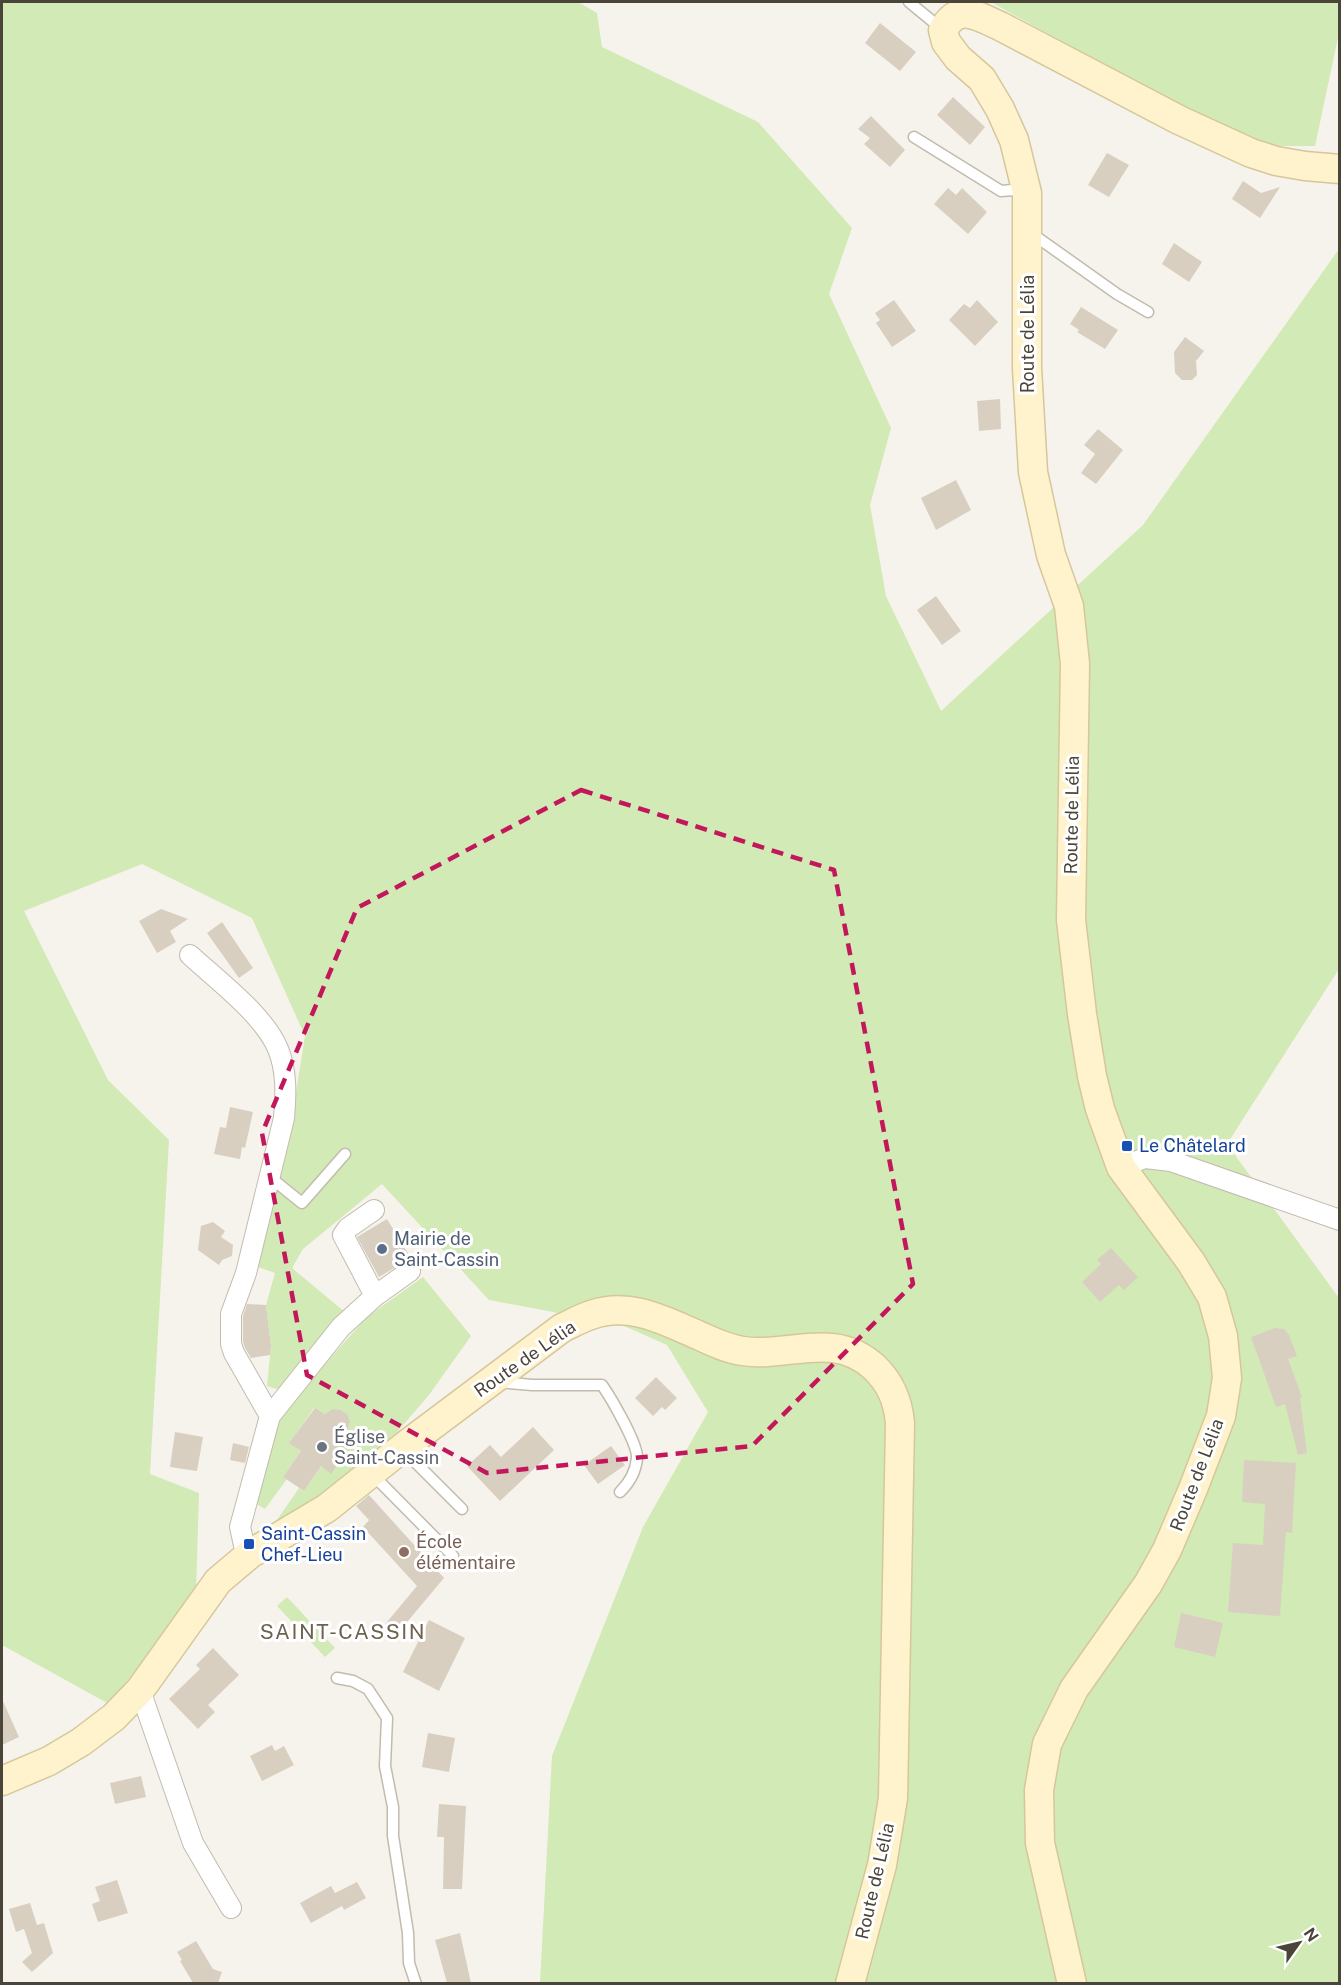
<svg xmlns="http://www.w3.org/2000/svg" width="1341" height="1985" font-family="'Public Sans',sans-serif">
<rect width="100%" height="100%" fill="#f6f3ec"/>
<path fill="#d2eab5" d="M2 2H578L597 13 602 47 758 122 852 228 829 294 891 428 870 505 886 596 941 711 1143 525 1339 249V969L1227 1144 1339 1298V1983H540L552 1756 643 1527 708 1412 667 1345 622 1325 489 1300 382 1184 303 1249 292 1268 346 1313 286 1392 267 1386 271 1346 266 1305 275 1273 255 1266 294 1105 305 1036 252 918 142 864 24 911 108 1080 169 1140 150 1474 199 1493 196 1593 109 1704 2 1645Z
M991 2H1339V33L1315 146H1247Z
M423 1277 471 1336 429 1395 391 1439 324 1500 283 1524 277 1520 299 1488 304 1491 321 1466 331 1473 356 1438 347 1431 350 1422C345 1408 337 1407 325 1414L314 1408 290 1442 301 1451 283 1477 287 1479 265 1509 253 1502 273 1429 306 1385 367 1317Z
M287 1597 335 1648 325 1657 277 1606Z"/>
<path fill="#d8cfc1" d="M880 23 916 52 900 71 865 43Z
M953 97 985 127 970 145 937 115Z
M871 116 905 150 890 167 864 144 870 138 858 129Z
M1107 153 1129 165 1109 197 1088 185Z
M1243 181 1261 193 1280 187 1260 218 1232 199Z
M948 188 956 195 962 188 987 212 968 234 934 204Z
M1174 243 1202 262 1189 282 1162 264Z
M894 300 916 331 892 347 876 323 880 320 875 313Z
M977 300 998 322 975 346 949 320 964 304 970 308Z
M1081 307 1118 330 1105 349 1077 332 1079 330 1070 324Z
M1185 337 1204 351 1196 361 1197 375 1192 380H1182L1175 373 1174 352Z
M1000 399 1001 429 979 431 977 401Z
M1098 429 1123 450 1096 484 1081 473 1095 454 1084 445Z
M956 480 971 510 936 530 921 498Z
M936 596 961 631 942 645 917 610Z
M161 909 188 919 170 931 176 942 157 953 139 921Z
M222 922 253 968 239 978 207 933Z
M230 1107 253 1112 245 1148 242 1147 240 1159 214 1154 220 1127 226 1128Z
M387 1219 411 1258 379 1277 357 1237Z
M213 1222 225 1231 221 1237 233 1245 232 1256 222 1260 219 1265 198 1250 201 1226Z
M1111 1248 1138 1277 1124 1290 1119 1285 1100 1302 1082 1282 1101 1264 1097 1260Z
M247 1304 266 1305 271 1346 270 1355 251 1358 245 1348 243 1342V1316Z
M1275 1328 1284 1329 1289 1335 1297 1356 1288 1359 1302 1397 1300 1398 1307 1453 1298 1455 1285 1404 1276 1407 1251 1337Z
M656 1377 677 1398 665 1410 662 1407 653 1416 635 1398Z
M315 1408 325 1414 333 1409 341 1410 347 1414 350 1422 347 1431 356 1437 331 1474 321 1466 304 1491 283 1477 301 1451 289 1443Z
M533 1427 554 1450 500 1501 467 1466 490 1445 501 1457Z
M175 1432 203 1437 197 1471 170 1467Z
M233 1443 249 1447 245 1463 230 1460Z
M611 1446 625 1465 598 1484 584 1465Z
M1244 1460 1296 1463 1292 1533 1286 1532 1280 1616 1228 1612 1233 1543 1263 1545 1265 1504 1242 1502Z
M369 1495 444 1578 392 1640 382 1628 417 1586 363 1527 369 1520 356 1506Z
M1181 1613 1223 1623 1215 1657 1174 1647Z
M429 1620 465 1638 439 1691 403 1672Z
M213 1648 239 1675 208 1705 215 1712 198 1729 169 1699 200 1669 196 1665Z
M2 1699 19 1737 2 1745Z
M428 1733 455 1738 449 1772 422 1767Z
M272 1745 275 1751 284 1746 294 1765 262 1781 250 1756Z
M141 1776 146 1797 115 1804 110 1783Z
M439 1804 466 1806 462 1889H443L444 1837H437Z
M117 1880 128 1913 98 1922 92 1904 100 1901 95 1887Z
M357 1882 366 1898 344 1910 342 1906 311 1923 300 1903 331 1886 335 1893Z
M30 1903 37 1925 44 1923 53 1953 32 1972 22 1962 32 1953 24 1929 16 1932 9 1909Z
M460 1933 471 1983H447L435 1940Z
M196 1941 213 1969 222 1972 218 1983H193L180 1961 182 1960 177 1952Z"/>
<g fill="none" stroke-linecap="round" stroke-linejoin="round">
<g stroke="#c2bbae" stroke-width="13">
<path id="lane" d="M909 2 943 30
M914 137 1001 191 1026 189
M1031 233 1117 294 1148 312
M271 1178 302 1203 345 1154
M498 1382 532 1385H602C611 1398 638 1444 637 1458 636 1471 629 1483 620 1492
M403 1450 462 1509
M371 1473 453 1556
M337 1678 353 1681 368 1689 387 1718 385 1766 393 1807V1836L408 1933 409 1963 416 1984"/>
</g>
<g stroke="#c2bbae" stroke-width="22">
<path id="street" d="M190 955C217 980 264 1015 278 1049 287 1071 286 1095 284 1118L246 1273 231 1314V1344L234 1353 270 1416 240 1527 244 1545 250 1554
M1121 1167 1145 1158 1171 1161 1340 1220
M374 1210 348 1228 343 1235 375 1296
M270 1416 341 1327 375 1296 410 1271
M140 1690 193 1843 231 1908"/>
</g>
<g stroke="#d6c79b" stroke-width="31">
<path id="secondary" d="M2 1781 49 1761 81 1742 114 1717 140 1690 218 1581 250 1554 327 1508 406 1445 562 1328C571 1324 581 1318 591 1315 630 1301 665 1321 700 1336 713 1342 728 1349 743 1351 790 1358 833 1330 874 1367 891 1383 898 1401 900 1423L893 1798 882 1865 850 1984
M1072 1984 1040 1843 1039 1790 1047 1744 1074 1689 1148 1584 1167 1550 1193 1489 1221 1416 1227 1378 1223 1336 1212 1297 1191 1262 1121 1167 1100 1109 1092 1076 1082 1014 1071 920 1075 664 1069 606 1051 555 1033 472 1027 368V193L1014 140 1000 109 982 79 958 58 946 42 943 30C958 2 977 16 1000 26L1179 120 1251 153 1276 161 1305 166 1340 169"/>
</g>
<use href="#lane" stroke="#fff" stroke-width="10"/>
<use href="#street" stroke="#fff" stroke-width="20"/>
<use href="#secondary" stroke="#fff3cd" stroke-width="28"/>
</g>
<path fill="none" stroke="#c2185b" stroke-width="4.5" stroke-dasharray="12 8" stroke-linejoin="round" d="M581 790 834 870 913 1284 752 1446 487 1473 307 1375 262 1133 357 908Z"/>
<g fill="#1a4fb4" stroke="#fff" stroke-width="2">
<rect x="1121" y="1140" width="12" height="12" rx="3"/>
<rect x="243" y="1538" width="12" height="12" rx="3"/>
</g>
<circle fill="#5c6f8a" stroke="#fff" stroke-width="2" cx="382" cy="1249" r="6"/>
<circle fill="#6b7280" stroke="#fff" stroke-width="2" cx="322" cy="1447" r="6"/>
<circle fill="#8d6e63" stroke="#fff" stroke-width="2" cx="404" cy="1552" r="6"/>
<g text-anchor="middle" stroke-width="6" stroke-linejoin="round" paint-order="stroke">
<g font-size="18" fill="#4b4439" stroke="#fff">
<text transform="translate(1028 334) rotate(-90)" y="6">Route de Lélia</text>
<text transform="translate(1072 815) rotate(-89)" y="6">Route de Lélia</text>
<text transform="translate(525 1359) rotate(-35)" y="6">Route de Lélia</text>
<text transform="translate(1197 1475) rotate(-69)" y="6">Route de Lélia</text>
<text transform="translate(875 1881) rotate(-77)" y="6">Route de Lélia</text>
</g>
<g font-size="18" fill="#164399" stroke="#fff" text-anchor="start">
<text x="1139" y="1152">Le Châtelard</text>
<text x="261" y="1540">Saint-Cassin<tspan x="261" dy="21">Chef-Lieu</tspan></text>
</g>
<g font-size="18" fill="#4e5e75" stroke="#fff" text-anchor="start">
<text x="394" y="1245">Mairie de<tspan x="394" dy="21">Saint-Cassin</tspan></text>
</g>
<g font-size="18" fill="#5b616d" stroke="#fff" text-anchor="start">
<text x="334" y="1443">Église<tspan x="334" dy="21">Saint-Cassin</tspan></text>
</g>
<g font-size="18" fill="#785e54" stroke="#fff" text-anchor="start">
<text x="416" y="1548">École<tspan x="416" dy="21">élémentaire</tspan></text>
</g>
<g font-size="21" letter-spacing="1.5" fill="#6e6250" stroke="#fff">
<text x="343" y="1639">SAINT-CASSIN</text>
</g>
</g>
<rect width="1341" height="1985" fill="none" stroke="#4b4439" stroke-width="6"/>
<g transform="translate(1299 1943) rotate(56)" stroke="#ffffff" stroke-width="4.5" paint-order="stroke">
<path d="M0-4.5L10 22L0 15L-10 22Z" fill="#4b4439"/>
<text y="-9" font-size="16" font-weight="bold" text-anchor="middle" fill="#4b4439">N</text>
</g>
</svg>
